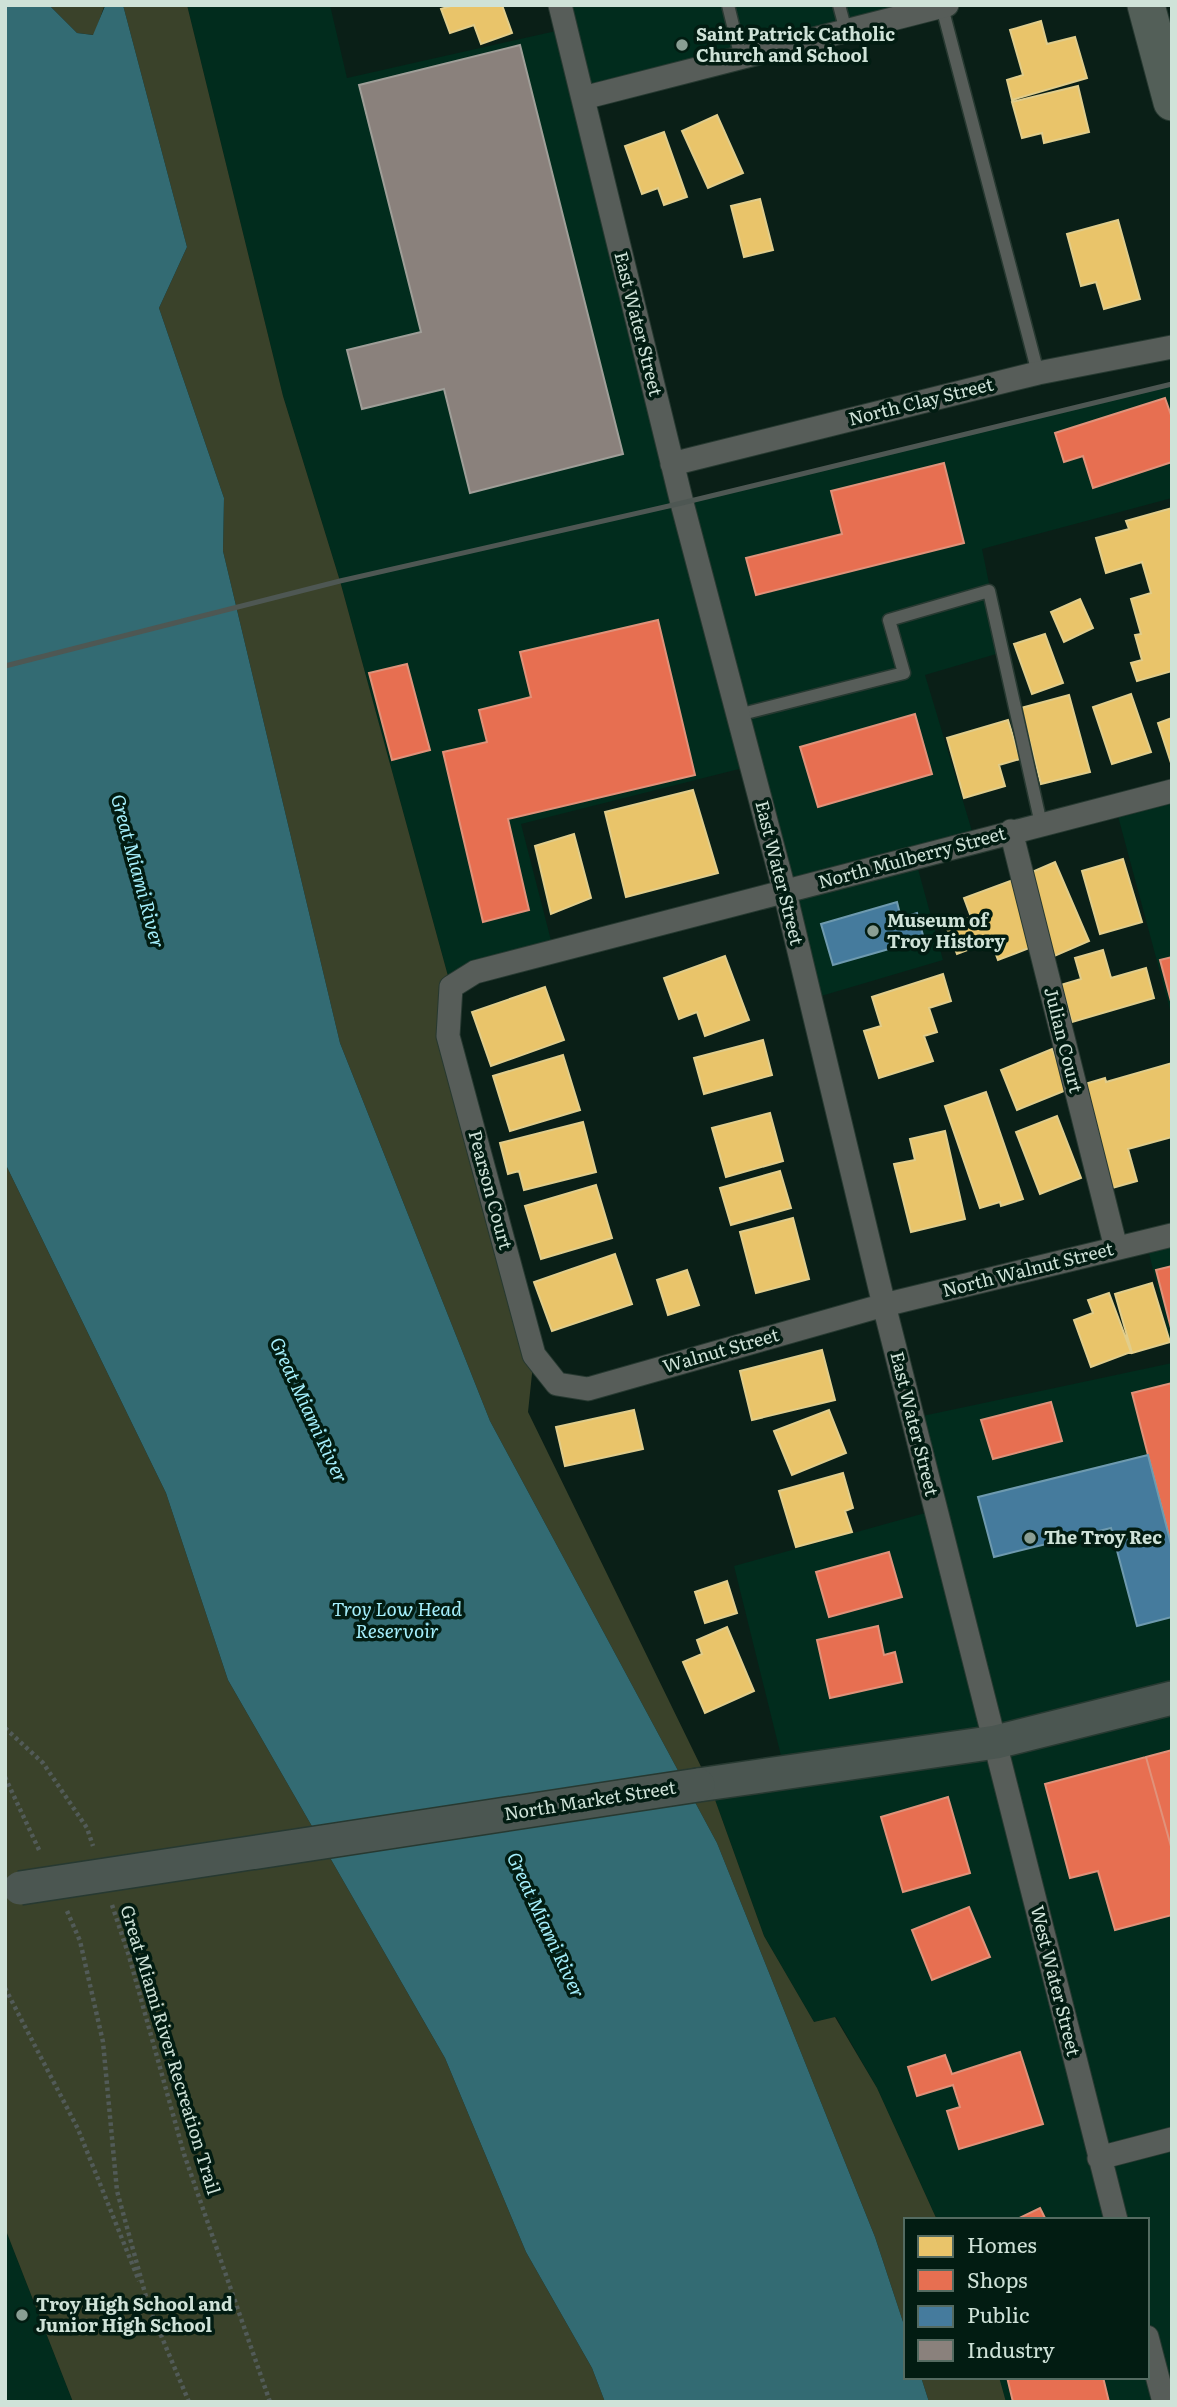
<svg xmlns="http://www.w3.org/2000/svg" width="1177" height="2407" font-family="Literata,serif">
<rect width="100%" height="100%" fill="#0a1f17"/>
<path fill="#012c1d" d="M187 5H330L347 78 565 29 560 5H947L584 98 682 503 1172 384V498L982 549 1003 652 925 675 975 841 915 858 943 960 811 999 751 766 521 824 554 952 451 987 340 581 283 396Z
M1172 791V1017L1115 805Z
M1172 1235V1348L1146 1241Z
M1172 1363V2402H1006L999 2377H1147V2220H937L877 2088 836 2017 814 2022 764 1936 709 1783 785 1772 734 1566 936 1510 913 1418Z
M5 2228 73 2402H5Z"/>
<path fill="#3a422a" d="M49 5H112L104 7 94 35 77 33Z
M123 5H187L283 396 340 581 451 987 448 1036 534 1355 528 1412 709 1783 764 1936 814 2022 835 2017 877 2088 937 2220H906V2331L875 2237 717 1843 490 1421 340 1043 223 551 224 498 159 308 187 247Z
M5 1163 166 1493 228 1680 445 2058 526 2252 592 2368 605 2402H73L5 2228Z
M921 2377H999L1006 2402H929Z"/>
<path fill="#336b73" d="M5 5H49L77 33 93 35 105 6 123 5 187 247 159 308 224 498 223 551 340 1043 490 1421 717 1843 875 2237 906 2331V2377H921L929 2402H605L592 2368 526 2252 445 2058 228 1680 166 1493 5 1163Z"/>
<path fill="#e9c46a" stroke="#e1cd8b" stroke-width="2" d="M454 5H502L512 33 481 44 474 25 450 33 441 9Z
M1041 21 1047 44 1075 37 1087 78 1012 100 1007 80 1023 75 1010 30Z
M1078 86 1089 132 1044 143 1042 133 1022 138 1012 102Z
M717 115 743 173 708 188 682 131Z
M664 132 687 197 664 205 658 188 642 194 625 146Z
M760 199 773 250 744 257 731 206Z
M1118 220 1140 299 1104 309 1096 282 1081 286 1067 234Z
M1172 508V671L1137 681 1131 663 1142 660 1135 635 1141 634 1131 599 1151 593 1142 562 1106 573 1096 538 1129 529 1126 521Z
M1080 599 1093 628 1064 642 1051 612Z
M1045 634 1063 683 1032 694 1014 644Z
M1131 694 1151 752 1112 764 1093 707Z
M1069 695 1090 772 1041 784 1021 708Z
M1172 718V762L1171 763 1158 723Z
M1008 720 1020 759 999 765 1005 786 964 798 947 738Z
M693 790 718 873 626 897 605 812Z
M574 834 591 898 551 914 535 846Z
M1123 859 1142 922 1100 934 1082 871Z
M1055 862 1089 941 1052 957 1018 878Z
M1013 880 1037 945 998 960 991 941 957 954 946 926 971 917 964 898Z
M1103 950 1111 978 1146 968 1154 998 1072 1022 1061 985 1081 979 1075 958Z
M725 956 749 1020 705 1036 697 1012 679 1019 664 978Z
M943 974 951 1001 929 1008 937 1032 924 1036 933 1061 879 1078 864 1031 881 1026 872 997Z
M545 987 564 1040 491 1066 472 1012Z
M763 1040 772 1075 704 1094 694 1058Z
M1052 1049 1069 1089 1017 1110 1001 1070Z
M563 1055 580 1110 510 1131 493 1076Z
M1172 1063V1137L1128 1149 1137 1181 1105 1190 1075 1087 1105 1078 1106 1082Z
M986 1092 1023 1199 1001 1206 1000 1202 980 1208 945 1106Z
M770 1113 783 1161 726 1177 712 1128Z
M1057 1116 1081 1178 1040 1194 1016 1132Z
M583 1122 596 1172 524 1190 519 1171 508 1174 500 1143Z
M945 1131 965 1219 911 1232 894 1164 915 1160 910 1139Z
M780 1171 791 1208 731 1225 720 1188Z
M596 1185 612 1238 541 1259 525 1206Z
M793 1218 809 1279 756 1293 740 1232Z
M615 1254 632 1304 552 1331 534 1282Z
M687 1270 699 1305 668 1315 657 1280Z
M1152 1283 1170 1342 1132 1353 1115 1294Z
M1109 1293 1131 1352 1091 1367 1074 1320 1093 1313 1088 1300Z
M822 1350 835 1400 752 1420 740 1371Z
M634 1410 643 1449 565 1466 556 1427Z
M829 1410 846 1453 792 1475 774 1431Z
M843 1473 853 1508 845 1511 852 1532 796 1547 779 1491Z
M727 1581 737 1613 705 1623 695 1592Z
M727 1627 754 1691 705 1713 683 1662 702 1654 697 1640Z"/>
<path fill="#e76f51" stroke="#e0927a" stroke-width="2" d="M1165 398 1172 418V462L1093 488 1083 456 1064 462 1055 433Z
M944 463 964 543 756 595 746 558 842 534 831 491Z
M658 620 695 775 508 819 529 910 483 922 443 752 487 742 479 710 531 697 520 652Z
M407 664 430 750 392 760 369 673Z
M915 714 932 774 818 807 800 747Z
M1172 957V1005L1160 960Z
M1172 1266V1332L1156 1270Z
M1172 1383V1548L1132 1393Z
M1051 1402 1062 1441 993 1459 981 1420Z
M889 1552 902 1597 829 1617 816 1572Z
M878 1626 884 1655 895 1652 902 1682 830 1698 817 1640Z
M1172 1750V1850L1146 1757Z
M1146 1757 1172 1850V1915L1115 1930 1098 1871 1070 1878 1045 1784Z
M948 1797 970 1873 903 1892 881 1817Z
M969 1907 990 1957 932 1980 912 1930Z
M1020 2052 1043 2124 959 2149 947 2111 960 2107 953 2085 917 2096 908 2067 945 2055 952 2074Z
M1040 2208 1046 2220H1015Z
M1007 2377H1103L1109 2402H1013Z"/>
<path fill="#457b9d" stroke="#6e9aaf" stroke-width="2" d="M897 902 901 918 917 913 924 939 833 965 821 924Z
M1148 1455 1172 1548V1617L1137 1626 1111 1528 994 1557 978 1497Z"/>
<path fill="#8a817c" stroke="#9f9e98" stroke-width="2" d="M520 45 623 454 470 493 444 389 362 409 347 350 421 332 359 85Z"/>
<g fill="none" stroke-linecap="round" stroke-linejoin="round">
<g stroke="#273931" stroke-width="15">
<path id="service" d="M728 5 741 58
M839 5 846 31
M942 7 1038 373
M738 715 904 673 889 620 989 591 1041 824"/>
</g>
<g stroke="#273931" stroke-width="25">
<path id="minor" d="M560 5 682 503 785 893 884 1305 1116 2220
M583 98 947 5
M672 464 1038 373 1172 347
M1172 791 475 972 451 987 448 1036 534 1355 557 1384 588 1389 884 1305 1172 1235
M1011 831 1116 1248
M1099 2158 1172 2139
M1147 2337 1164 2402"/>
</g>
<g stroke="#273931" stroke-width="36">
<path id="secondary" d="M698 1785 996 1742 1172 1698"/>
</g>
<g stroke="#273931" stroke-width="39">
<path id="primary" d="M1146 5 1172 102"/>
</g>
<path stroke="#525b58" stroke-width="4.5" stroke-dasharray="3.5 3.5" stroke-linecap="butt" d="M5 1728 43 1763 87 1828 93 1846
M5 1777 40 1852
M112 1905 129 1956 184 2154 270 2402
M67 1911 80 1941 103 2042 117 2191 148 2304
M5 1988 78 2129 139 2281
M147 2302 189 2402"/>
<use href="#service" stroke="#575d59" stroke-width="12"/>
<use href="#minor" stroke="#575d59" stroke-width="23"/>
<use href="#secondary" stroke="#4b5651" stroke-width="33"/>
<use href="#primary" stroke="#535f58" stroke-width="37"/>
<path stroke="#4e5753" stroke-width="5" d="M5 666 340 581 682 503 1172 384"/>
<g stroke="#273931" stroke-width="36" stroke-linecap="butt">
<path id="secondary-bridge" d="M20 1888 698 1785"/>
</g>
<use href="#secondary-bridge" stroke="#4b5651" stroke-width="33"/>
</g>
<g fill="#8a9e94" stroke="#021c12" stroke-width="2.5">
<circle cx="682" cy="45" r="7"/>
<circle cx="873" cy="931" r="7"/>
<circle cx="1030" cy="1538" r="7"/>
<circle cx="22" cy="2315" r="7"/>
</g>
<g text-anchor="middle" stroke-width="7" stroke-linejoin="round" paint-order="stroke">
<g font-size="18" font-weight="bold" fill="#cfe2d8" stroke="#021c12" text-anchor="start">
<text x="696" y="41">Saint Patrick Catholic<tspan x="696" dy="21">Church and School</tspan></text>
<text x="887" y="927">Museum of<tspan x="887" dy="21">Troy History</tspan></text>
<text x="1044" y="1544">The Troy Rec</text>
<text x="36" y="2311">Troy High School and<tspan x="36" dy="21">Junior High School</tspan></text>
</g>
<g font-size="18" fill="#cfe2d8" stroke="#021c12">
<text transform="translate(638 324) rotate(76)" y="6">East Water Street</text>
<text transform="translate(921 402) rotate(-14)" y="6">North Clay Street</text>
<text transform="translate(912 858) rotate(-15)" y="6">North Mulberry Street</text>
<text transform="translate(779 873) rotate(76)" y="6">East Water Street</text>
<text transform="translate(1063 1040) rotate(76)" y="6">Julian Court</text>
<text transform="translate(490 1190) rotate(75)" y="6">Pearson Court</text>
<text transform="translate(1028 1270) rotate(-14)" y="6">North Walnut Street</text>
<text transform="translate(721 1351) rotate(-16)" y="6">Walnut Street</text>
<text transform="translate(914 1424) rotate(76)" y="6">East Water Street</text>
<text transform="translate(590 1801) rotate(-9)" y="6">North Market Street</text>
<text transform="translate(1055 1981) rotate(76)" y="6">West Water Street</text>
<text transform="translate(170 2050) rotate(73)" y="6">Great Miami River Recreation Trail</text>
</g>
<g font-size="19" font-style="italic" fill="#a5effc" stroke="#021c12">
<text transform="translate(138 871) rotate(75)" y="7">Great Miami River</text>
<text transform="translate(309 1410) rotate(65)" y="7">Great Miami River</text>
<text x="397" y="1616">Troy Low Head<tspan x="397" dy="22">Reservoir</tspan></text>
<text transform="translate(546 1925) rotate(65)" y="7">Great Miami River</text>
</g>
</g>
<rect width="1177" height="2407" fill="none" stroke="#cfe2d8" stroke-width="14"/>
<rect x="904" y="2218" width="245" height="161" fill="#021c12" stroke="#546b61" stroke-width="2"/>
<rect x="918" y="2236" width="35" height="21" fill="#e9c46a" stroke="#546b61" stroke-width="2"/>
<text x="967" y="2253" font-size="21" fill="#cfe2d8">Homes</text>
<rect x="918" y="2270" width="35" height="21" fill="#e76f51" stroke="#546b61" stroke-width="2"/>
<text x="967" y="2288" font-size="21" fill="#cfe2d8">Shops</text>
<rect x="918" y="2306" width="35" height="21" fill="#457b9d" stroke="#546b61" stroke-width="2"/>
<text x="967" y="2323" font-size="21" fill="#cfe2d8">Public</text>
<rect x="918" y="2340" width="35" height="21" fill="#8a817c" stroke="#546b61" stroke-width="2"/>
<text x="967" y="2358" font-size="21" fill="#cfe2d8">Industry</text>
</svg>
